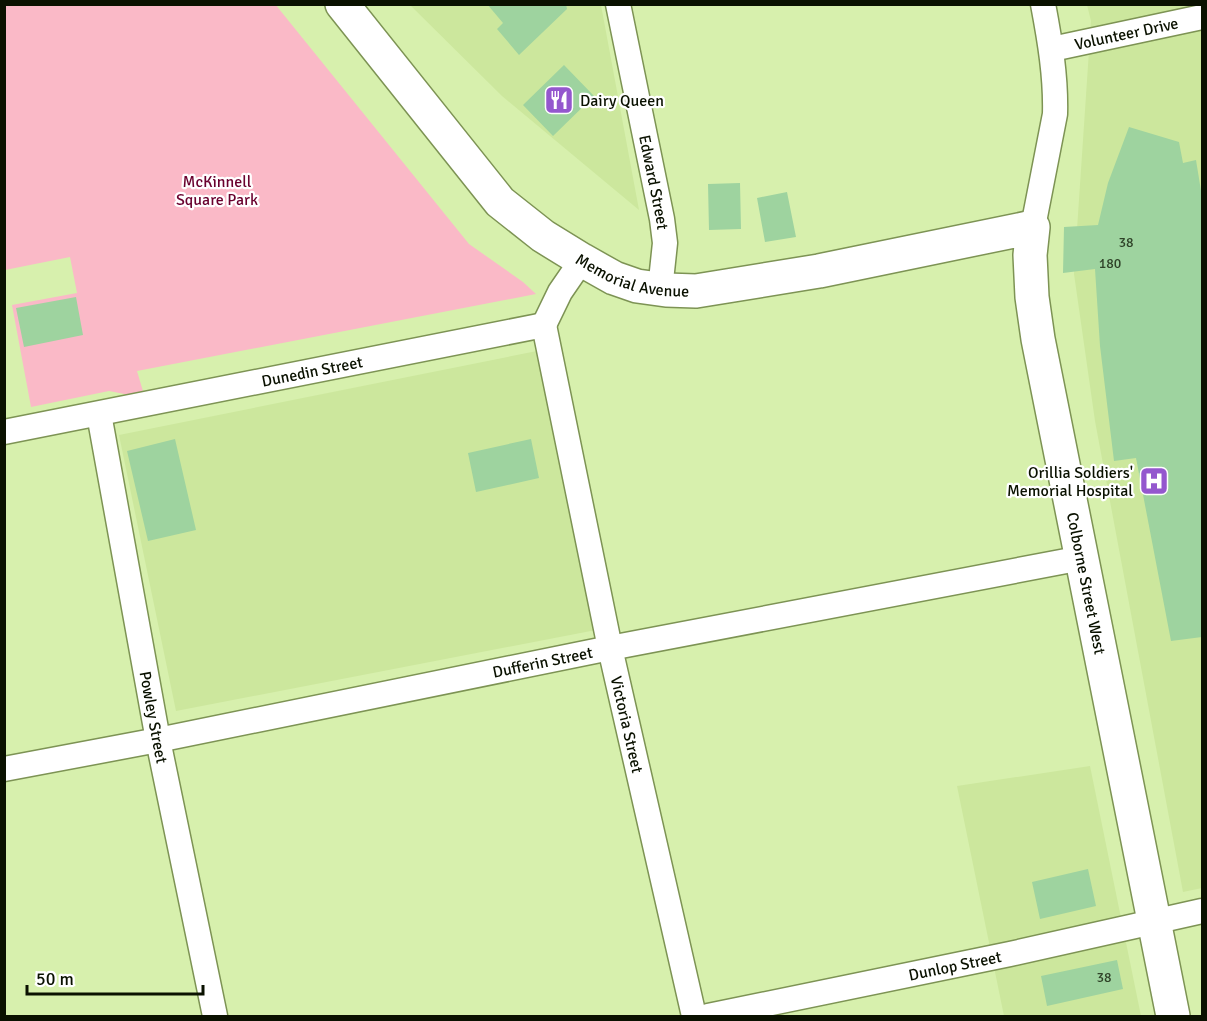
<svg xmlns="http://www.w3.org/2000/svg" width="1207" height="1021" font-family="Signika,sans-serif">
<rect width="100%" height="100%" fill="#d7f0ad"/>
<path fill="#cce79d" d="M410 5H601L639 210 502 96Z
M1087 5H1202V888L1183 892 1095 421 1074 274 1091 21Z
M542 350 596 630 176 711 119 435Z
M1090 766 1141 1016H1004L957 786Z"/>
<path fill="#fab9c7" d="M275 4 469 244 523 282 536 294 137 371 145 398 109 391 31 407 12 305 77 293 70 257 5 270V5Z"/>
<path fill="#9ed39f" d="M487 4H566L567 9 519 55 497 29 503 23Z
M564 65 594 96 553 136 523 105Z
M1129 127 1179 142 1183 163 1196 160 1202 197V637L1171 641 1136 458 1114 461 1100 346 1095 269 1063 273 1064 227 1098 225 1108 183Z
M740 183 741 229 709 230 708 184Z
M787 192 796 237 765 242 757 198Z
M76 297 83 335 24 347 16 308Z
M175 439 196 530 148 541 127 451Z
M531 439 539 478 476 492 468 453Z
M1088 869 1096 906 1040 919 1032 882Z
M1117 960 1123 989 1047 1006 1041 976Z"/>
<g fill="none" stroke-linecap="round" stroke-linejoin="round">
<g stroke="#7d9354" stroke-width="27">
<g id="street">
<path id="s1" d="M618 4 662 219 665 243 660 290"/>
<path id="s2" d="M1052 49 1202 17"/>
<path d="M1033 227 1055 114C1056 77 1050 41 1043 4"/>
<path id="s3" d="M544 325 610 648 694 1016"/>
<path d="M544 325 560 292 582 260"/>
<path id="s4" d="M99 414 158 740 215 1016"/>
<path id="s5" d="M4 432 544 325"/>
<path id="s6" d="M4 769 158 740 610 648 1082 558"/>
<path id="s7" d="M708 1016 1010 954 1202 911"/>
</g>
</g>
<g stroke="#7d9354" stroke-width="36">
<g id="secondary">
<path id="s8" d="M342 4 500 202 543 236 582 260 614 278 637 286 666 290 696 291 819 271 1033 227 1030 255 1032 297 1038 339 1173 1016"/>
</g>
</g>
<use href="#street" stroke="#fff" stroke-width="24"/>
<use href="#secondary" stroke="#fff" stroke-width="33"/>
</g>
<defs>
<g id="restaurant-square" transform="scale(1.5)"><rect x="-9" y="-9" width="18" height="18" rx="4" fill="#9457ce" stroke="#fff"/><path d="M-5-6h1v4h1v-4h1v4h1v-4h1v5L-1.5 .5V6h-2V.5L-5-1ZM5-6V6H3V1.5H1.5Q1.5-4 5-6Z" fill="#fff"/></g>
<g id="hospital-square" transform="scale(1.5)"><rect x="-9" y="-9" width="18" height="18" rx="4" fill="#9457ce" stroke="#fff"/><path d="M-5-5h3v3.5h4V-5h3V5h-3V1.5h-4V5h-3Z" fill="#fff"/></g>
</defs>
<g fill-rule="evenodd">
<use href="#restaurant-square" x="559" y="100"/>
<use href="#hospital-square" x="1154" y="481"/>
</g>
<g text-anchor="middle" stroke-width="4.5" stroke-linejoin="round" paint-order="stroke">
<g font-size="14" fill="#2f4228">
<text x="1126" y="247">38</text>
<text x="1110" y="268">180</text>
<text x="1104" y="982">38</text>
</g>
<g font-size="16" fill="#0a1100" stroke="#fff">
<text dy="6" stroke="none"><textPath href="#s2" startOffset="76">Volunteer Drive</textPath></text>
<text dy="6" stroke="none"><textPath href="#s1" startOffset="182">Edward Street</textPath></text>
<text dy="6" stroke="none"><textPath href="#s8" startOffset="408">Memorial Avenue</textPath></text>
<text dy="6" stroke="none"><textPath href="#s5" startOffset="314">Dunedin Street</textPath></text>
<text dy="6" stroke="none"><textPath href="#s8" startOffset="1179">Colborne Street West</textPath></text>
<text dy="6" stroke="none"><textPath href="#s6" startOffset="549">Dufferin Street</textPath></text>
<text dy="6" stroke="none"><textPath href="#s4" startOffset="308">Powley Street</textPath></text>
<text dy="6" stroke="none"><textPath href="#s3" startOffset="408">Victoria Street</textPath></text>
<text dy="6" stroke="none"><textPath href="#s7" startOffset="252">Dunlop Street</textPath></text>
</g>
<g font-size="16" fill="#0a1100" stroke="#fff" text-anchor="start">
<text x="580" y="106">Dairy Queen</text>
<text x="1133" y="478" text-anchor="end">Orillia Soldiers'<tspan x="1133" dy="18">Memorial Hospital</tspan></text>
</g>
<g font-size="16" fill="#69012e" stroke="#fff">
<text x="217" y="187">McKinnell<tspan x="217" dy="18">Square Park</tspan></text>
</g>
</g>
<rect width="1207" height="1021" fill="none" stroke="#0a1100" stroke-width="12"/>
<path d="M27 985v9h176v-9" fill="none" stroke="#0a1100" stroke-width="3"/>
<text x="36" y="985" font-size="18" fill="#0a1100" stroke="#ffffff" stroke-width="4.5" paint-order="stroke">50 m</text>
</svg>
